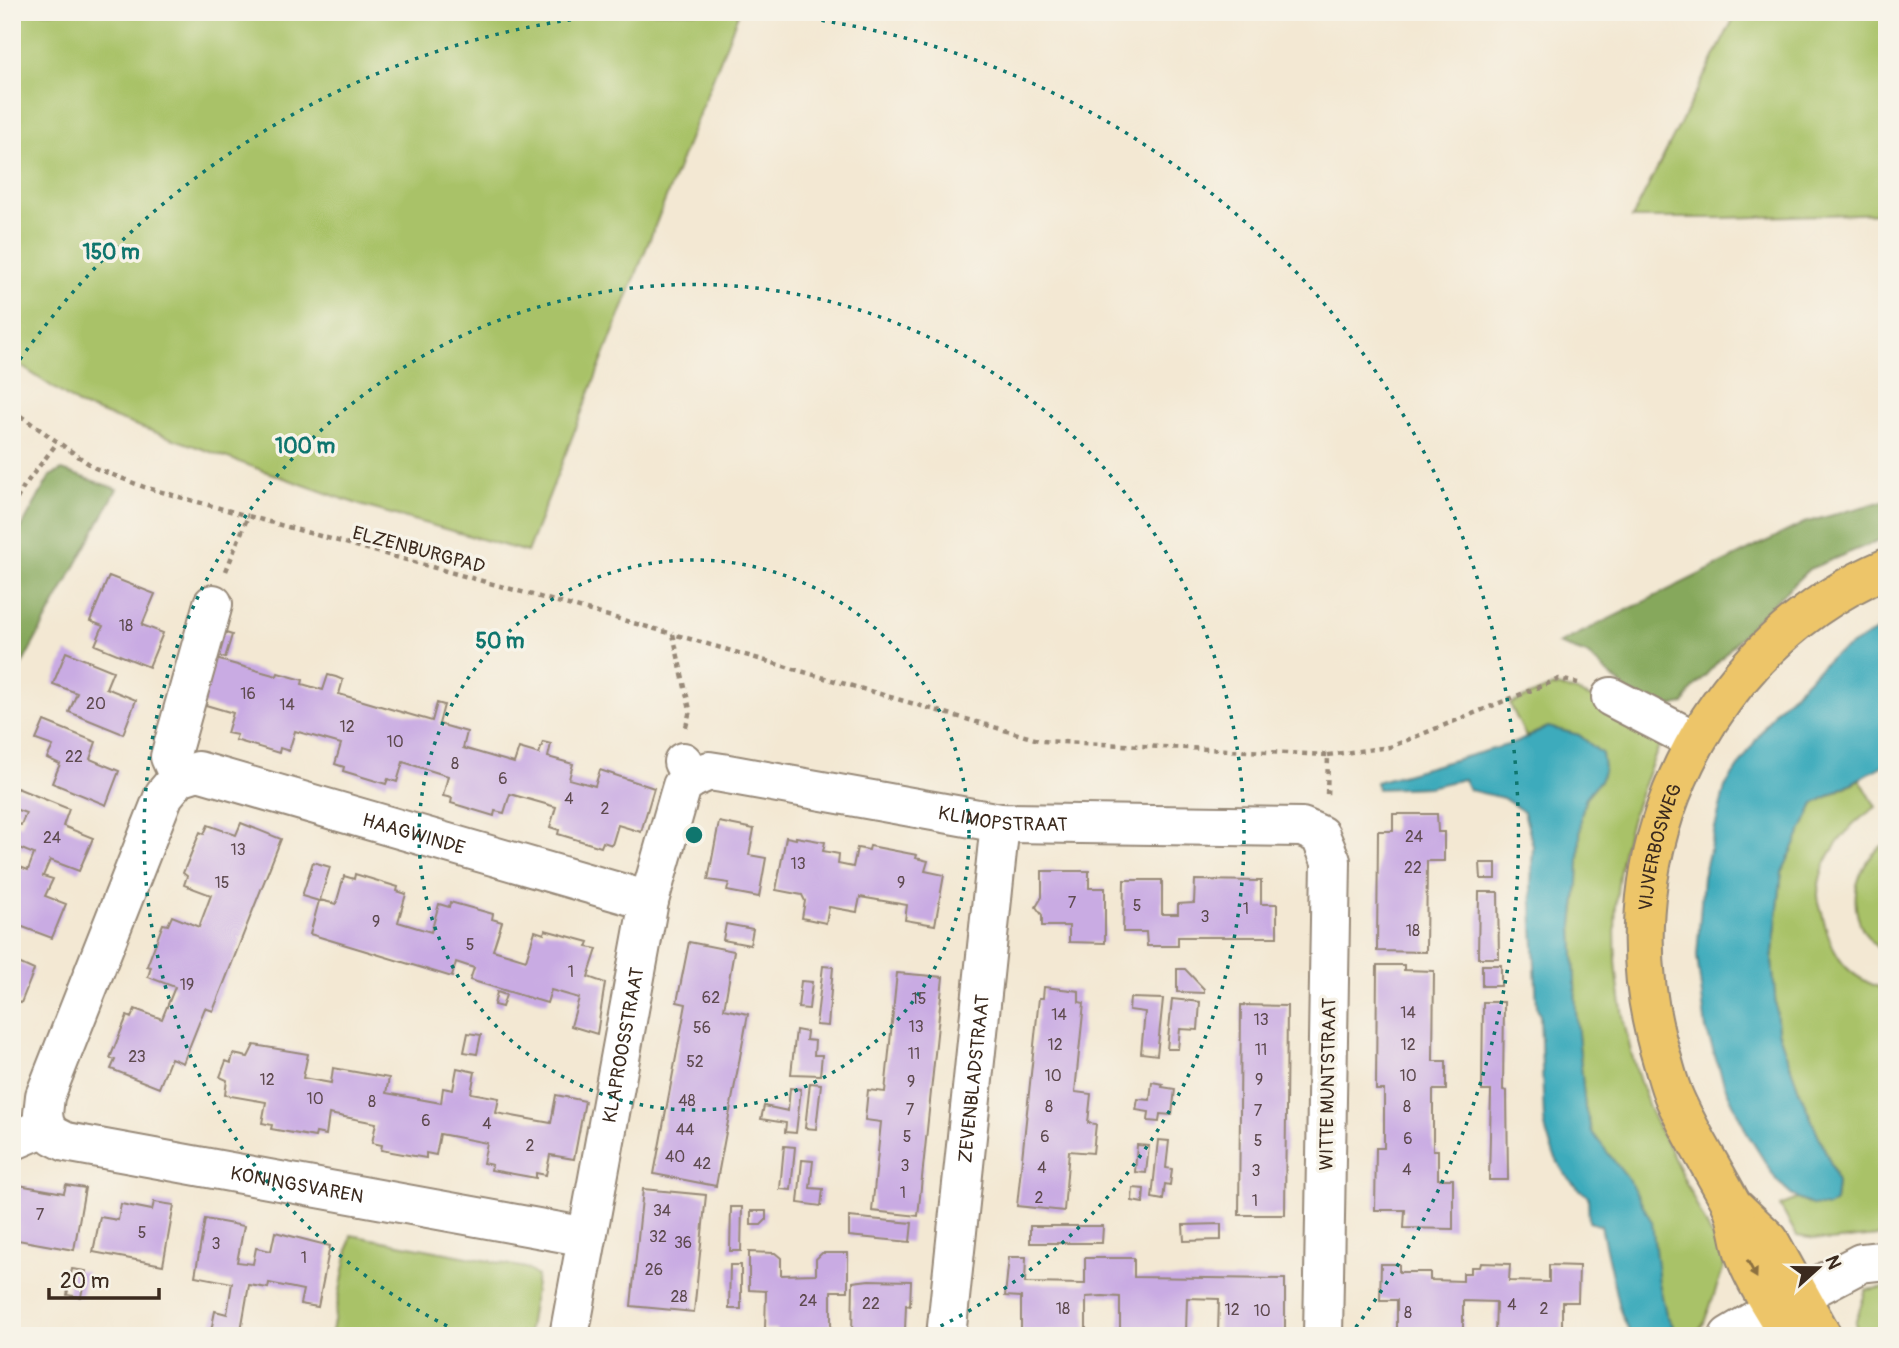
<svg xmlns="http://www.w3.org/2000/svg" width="1899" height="1348" font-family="Pangolin,sans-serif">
<rect width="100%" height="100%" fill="#f7f3e8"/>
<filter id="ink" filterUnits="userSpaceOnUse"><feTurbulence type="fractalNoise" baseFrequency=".0143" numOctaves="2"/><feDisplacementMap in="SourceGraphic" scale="14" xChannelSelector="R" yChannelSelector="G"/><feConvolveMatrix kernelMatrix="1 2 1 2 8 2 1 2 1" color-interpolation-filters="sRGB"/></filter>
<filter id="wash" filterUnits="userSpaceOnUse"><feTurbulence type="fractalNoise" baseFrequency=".00686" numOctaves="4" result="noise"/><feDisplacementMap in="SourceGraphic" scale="28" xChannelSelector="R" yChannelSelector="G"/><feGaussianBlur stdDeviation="1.57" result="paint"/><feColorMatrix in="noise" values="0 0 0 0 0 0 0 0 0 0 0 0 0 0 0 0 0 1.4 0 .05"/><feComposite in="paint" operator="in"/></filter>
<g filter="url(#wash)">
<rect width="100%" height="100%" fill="#f3e8d3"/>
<path fill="#a9c268" stroke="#727643" stroke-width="2" d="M12 12H739L527 552 363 506 81 406 12 360Z
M1737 12H1887V213L1722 218H1632Z
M1551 687C1590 688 1629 721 1661 742 1650 768 1639 794 1631 821 1603 914 1614 1017 1649 1107 1655 1123 1665 1138 1672 1154 1690 1191 1707 1227 1725 1264L1704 1323 1699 1329 1682 1336H1679L1666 1314 1659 1283 1606 1153 1592 1132 1585 1108 1576 1012 1573 925 1578 882 1581 816 1586 797 1601 779 1602 754 1579 735 1548 727 1526 737 1510 704Z
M1860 779 1876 807C1847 826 1819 858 1818 895 1818 902 1822 910 1823 917 1833 958 1846 977 1887 990V1235L1829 1241 1797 1236 1780 1206 1797 1199 1812 1205 1835 1202 1837 1183 1834 1171 1800 1093 1778 1031 1772 961 1782 872 1792 849 1814 804Z
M1887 842V955C1844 928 1846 870 1887 842Z
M351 1235 526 1268 537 1276 528 1336H331Z
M1887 1287V1336H1861L1855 1324 1866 1290Z"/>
<path fill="#86a85c" stroke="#60693d" stroke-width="2" d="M62 470 117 489 12 683V545L50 476Z
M1887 500V537L1809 569 1755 621 1691 691 1684 704 1661 708 1626 690 1587 654 1558 644 1804 523Z"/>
<path fill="#3eabbc" stroke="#3c6a6d" stroke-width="2" d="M1887 625V763L1814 804 1782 872 1772 961 1778 1031 1800 1093 1834 1171 1837 1183 1835 1202 1828 1207 1812 1205 1797 1199 1777 1181 1747 1133 1725 1086 1706 1029 1697 956 1703 877 1725 787 1775 711 1831 657Z
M1548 727 1579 735 1602 754 1604 767 1601 779 1586 797 1581 816 1578 882 1573 925 1576 1012 1585 1108 1592 1132 1630 1182 1652 1222 1659 1283 1666 1314 1679 1336H1631L1619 1308 1601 1226 1589 1222 1588 1196C1563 1180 1549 1150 1544 1121L1540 1016 1537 1007 1531 885 1533 846 1524 812 1503 798 1469 790 1464 779 1428 787 1377 789 1376 782 1518 742Z"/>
<g id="blocks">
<path fill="#c9abe3" d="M109 576 155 594 142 625 163 633 149 667 95 645 103 626 90 621Z
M220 631 232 635 225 658 213 655Z
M66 652 113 671 106 688 136 700 123 734 69 712 77 693 53 684Z
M212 658 277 676 278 673 303 680 302 684 323 690 328 675 336 677 343 680 339 694 432 721 437 703 444 705 439 724 467 732 463 748 514 763 519 748 539 754 543 742 551 744 548 757 573 764 569 779 595 786 600 770 654 788 641 832 618 825 612 845 603 842 601 847 558 834 559 830 550 827 556 807 510 794 504 813 495 811 494 816 451 803 452 798 443 796 448 776 403 762 397 782 388 779 386 784 343 771 344 767 335 764 341 744 295 731 289 751 280 748 279 753 235 740 237 735 227 733 233 713 199 703Z
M44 721 96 742 90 759 119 771 106 805 52 783 60 764 47 758 53 746 36 740Z
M17 788 69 809 63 826 93 838 79 871 50 860 43 876 53 879 45 896 66 904 52 938 12 923V864L28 870 34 854 12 845V831L15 823 21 825 26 813 12 808Z
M1393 814H1437L1438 832H1444V861H1427L1426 952 1377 951 1378 831H1393Z
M719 822 754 829 749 855 766 858 759 897 727 891 729 883 708 880Z
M241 823 281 839 213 1011 205 1008 183 1063 171 1058 159 1088 111 1069 115 1060 110 1058 127 1016 131 1018 135 1009 162 1019 175 987 148 977 151 967 147 966 163 924 168 925 172 916 199 927 211 895 184 885 187 876 183 873 200 832 204 834 208 825 236 835Z
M786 837 796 839V837L825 842 823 851 839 854 838 864 853 867 857 848 869 850 870 846 917 855 916 858 928 861 925 871 944 875 935 925 905 920 907 905 860 897 857 912 829 907 826 923 802 918 805 901 802 895 776 890Z
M313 862 330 867 320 900 336 904 344 876 354 879 355 874 398 887 397 891 406 894 398 922 431 932 439 904 449 907 450 902 493 914 492 919 502 922 493 950 510 955 526 960 535 931 544 934 545 930 589 942 587 947 597 949 588 977 605 983 597 1034 571 1026 579 998 551 990 547 1003 470 980 474 968 456 962 452 977 310 934 319 901 302 896Z
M1480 863H1496V879H1481Z
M1042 871H1089V888H1105V943L1069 942V926H1042V915L1036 907 1042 897Z
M1124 880H1162V914H1178V904L1194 903 1195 880 1261 881V904H1277V937H1178V946H1147L1146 932H1123Z
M1479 892H1498L1499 958H1478Z
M726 924 753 929 750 945 723 940Z
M689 942 734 951 724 1009 748 1014 716 1186 654 1174 686 1004 677 1002Z
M12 960 34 970 21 1003 12 1000Z
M1377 965H1404V970L1434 971 1433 1061H1446V1090H1433V1150H1438V1179H1453V1229L1404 1228 1405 1210H1375L1376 1148H1384V1090H1376Z
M1482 965H1501V986H1482Z
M823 966 833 967 828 1026 816 1025Z
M1177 969H1185L1204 989V993L1177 992Z
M897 973 943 977 918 1216 872 1211 881 1122 865 1120 868 1090 885 1092Z
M801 981 812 982 809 1009 798 1008Z
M1044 987 1079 991V1002L1084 1003 1075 1092 1091 1094 1088 1123 1096 1124 1093 1153 1069 1151 1064 1211 1017 1206 1039 998H1043Z
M497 992 506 995 502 1007 494 1005Z
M1130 998 1163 999 1157 1055 1141 1053 1145 1012 1129 1010Z
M1172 999 1200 1002 1198 1030 1180 1029 1178 1049H1167Z
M1483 1002H1504L1503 1090 1507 1091 1508 1180H1489L1491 1091H1482Z
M1241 1005 1287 1006 1285 1215H1239Z
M796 1030 807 1032 806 1040 815 1041 814 1055H822L820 1075 791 1074Z
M468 1033 481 1035 477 1054 464 1052Z
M254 1045 308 1054 303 1078 331 1083 333 1068 389 1078 386 1093 441 1103 443 1088 453 1090 457 1068 475 1072 471 1093 499 1098 496 1113 551 1123 556 1095 585 1101 574 1159 550 1155 546 1175 536 1173V1178L491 1170 492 1165 483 1163 487 1143 440 1134 436 1155 426 1153V1158L403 1154 381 1150 382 1145 372 1143 376 1123 329 1114 326 1135 316 1133 315 1137 271 1129 272 1125 262 1123 266 1102 225 1095 227 1080 220 1077 226 1061 231 1063 233 1054 248 1057Z
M1152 1082 1163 1084 1162 1087 1175 1089 1172 1115 1160 1114 1159 1122 1148 1121 1149 1112 1136 1110 1138 1099 1150 1100Z
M810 1083 821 1084 816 1129 805 1128Z
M790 1088 801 1089 796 1133 785 1132 786 1123 761 1119 764 1106 788 1111Z
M1158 1140 1169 1141 1166 1168 1172 1169 1170 1185 1165 1184 1163 1200 1152 1198Z
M1137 1145 1149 1146 1146 1173 1135 1172Z
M784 1146 795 1147 791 1190 780 1189Z
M802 1160 813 1161 810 1188 823 1189 821 1206 798 1203Z
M13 1184 64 1193 66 1185 85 1188 74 1250 12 1239Z
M1133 1188 1144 1189 1143 1203 1132 1201Z
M643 1189 706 1195 694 1312 631 1306Z
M154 1202 174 1205 163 1265 93 1252 100 1217 118 1220 121 1204 152 1210Z
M731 1207H742L741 1251H730Z
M751 1211H766V1220L761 1225H751Z
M849 1217 912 1223 910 1242 849 1236Z
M205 1219 244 1226 237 1262 253 1264 256 1248 271 1251 275 1232 330 1246 318 1307 300 1304 303 1290 269 1283 268 1288 249 1285 240 1336H210L215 1311 227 1314 232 1283 195 1276Z
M1221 1224V1240L1184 1241 1183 1225Z
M1030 1226H1103L1102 1243H1030Z
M749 1252 775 1253 781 1258V1275L816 1274V1259L822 1253H848V1291H831V1330H799V1336H776L777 1329H765L766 1291 749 1290Z
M1009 1257H1026L1025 1283 1085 1284V1258H1134V1277L1285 1279V1334H1218L1219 1299 1187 1298 1186 1333 1120 1332V1297L1103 1296 1086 1297V1332L1021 1331V1297L1005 1296Z
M1481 1263 1510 1264 1509 1281 1549 1282V1265L1579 1266 1578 1302H1562V1336H1495L1496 1302 1463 1301V1335H1397V1300H1380L1381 1264H1399V1272H1430V1280L1463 1281V1273H1471V1267H1480Z
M730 1265H741V1309H729Z
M72 1269 86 1271 81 1297 67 1295Z
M869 1280 911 1281 910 1306 906 1305 905 1330H876L877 1335H852L853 1282Z"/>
</g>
</g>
<g filter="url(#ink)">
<use href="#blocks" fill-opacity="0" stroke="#978978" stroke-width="2"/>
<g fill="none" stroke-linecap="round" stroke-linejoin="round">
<g stroke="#978978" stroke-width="42">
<g id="minor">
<path d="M1611 697 1696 741"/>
<path d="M179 777 170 757 213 604"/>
<path id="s1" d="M691 779 709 771 722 773 1000 823 1302 827 1320 835 1331 861 1323 1336"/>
<path id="s2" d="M45 1127 43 1114 45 1096 164 795 179 777 198 771 649 901"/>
<path id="s3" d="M45 1127 54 1136 66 1142 587 1237"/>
<path d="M12 1141 45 1127"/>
<path id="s4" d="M569 1336 649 901 679 796 682 786 691 779 683 762"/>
<path id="s5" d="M946 1336 1000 823"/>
<path d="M1729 1336 1774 1309 1861 1263 1887 1260"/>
</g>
</g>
<g stroke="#978978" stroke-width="42">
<g id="major">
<path d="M1731 1204 1769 1240 1822 1336"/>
<path id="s6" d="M1789 1336C1775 1310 1753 1280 1744 1252 1739 1236 1738 1217 1730 1201 1712 1167 1691 1135 1675 1099 1669 1086 1666 1072 1662 1059 1626 942 1644 822 1709 720 1753 652 1812 600 1887 568"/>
</g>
</g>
<path stroke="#978978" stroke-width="4.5" stroke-dasharray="5 5" stroke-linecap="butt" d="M12 410 95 468 144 487 248 516
M12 508 24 486 57 443
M226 571 248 516 673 634
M686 727 690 710 673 634 1042 741 1328 755 1327 797
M1328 755 1390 747 1559 679 1578 683"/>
<use href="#minor" stroke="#fff" stroke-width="38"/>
<use href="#major" stroke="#edc569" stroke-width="38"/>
</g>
<defs><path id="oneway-solid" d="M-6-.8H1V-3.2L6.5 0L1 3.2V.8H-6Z" transform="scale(1.75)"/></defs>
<use fill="#8b7040" href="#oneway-solid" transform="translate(1752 1269) rotate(62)"/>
</g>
<g fill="none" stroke="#0f766e" stroke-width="3.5" stroke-dasharray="3.5 7">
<circle cx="694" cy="835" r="275"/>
<path d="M466 1335A550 550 0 1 1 922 1335"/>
<path d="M14 368A825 825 0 0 1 629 13M759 13A825 825 0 0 1 1353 1331"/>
</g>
<g text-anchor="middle" stroke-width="7" stroke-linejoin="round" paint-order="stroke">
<g font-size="16" fill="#5e4a4f">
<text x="126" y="631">18</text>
<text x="248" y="699">16</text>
<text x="96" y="709">20</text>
<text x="287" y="710">14</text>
<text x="347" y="732">12</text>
<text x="395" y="747">10</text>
<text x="74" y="762">22</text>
<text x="455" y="769">8</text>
<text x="503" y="784">6</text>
<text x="569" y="804">4</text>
<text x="605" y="814">2</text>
<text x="1414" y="842">24</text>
<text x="52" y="843">24</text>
<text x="238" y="855">13</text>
<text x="798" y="869">13</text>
<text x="1413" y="873">22</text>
<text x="222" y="888">15</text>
<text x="901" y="888">9</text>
<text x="1072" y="908">7</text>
<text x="1137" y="911">5</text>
<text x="1246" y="914">1</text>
<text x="1205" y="922">3</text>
<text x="376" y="927">9</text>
<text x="1413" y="936">18</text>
<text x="470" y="950">5</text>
<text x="571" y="977">1</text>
<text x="187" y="990">19</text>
<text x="711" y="1003">62</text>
<text x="919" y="1004">15</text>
<text x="1408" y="1018">14</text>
<text x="1059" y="1020">14</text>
<text x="1261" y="1025">13</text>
<text x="916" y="1032">13</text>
<text x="702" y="1033">56</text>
<text x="1055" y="1050">12</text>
<text x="1408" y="1050">12</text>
<text x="1261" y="1055">11</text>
<text x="914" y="1059">11</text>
<text x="137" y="1062">23</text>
<text x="695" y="1067">52</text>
<text x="1053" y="1081">10</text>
<text x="1408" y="1081">10</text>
<text x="267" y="1085">12</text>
<text x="1259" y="1085">9</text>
<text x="911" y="1087">9</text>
<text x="315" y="1104">10</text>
<text x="687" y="1106">48</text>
<text x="372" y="1107">8</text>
<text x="1049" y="1112">8</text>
<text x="1407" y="1112">8</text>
<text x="910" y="1115">7</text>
<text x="1258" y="1116">7</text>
<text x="426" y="1126">6</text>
<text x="487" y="1129">4</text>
<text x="685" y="1135">44</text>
<text x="907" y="1142">5</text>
<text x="1045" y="1142">6</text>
<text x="1408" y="1144">6</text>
<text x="1258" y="1146">5</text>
<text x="530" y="1151">2</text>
<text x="675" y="1162">40</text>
<text x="702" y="1169">42</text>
<text x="905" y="1171">3</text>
<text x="1042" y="1173">4</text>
<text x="1407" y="1175">4</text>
<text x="1256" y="1176">3</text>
<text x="903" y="1198">1</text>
<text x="1039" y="1203">2</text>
<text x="1255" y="1206">1</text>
<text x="662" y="1216">34</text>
<text x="40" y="1220">7</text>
<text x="142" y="1238">5</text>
<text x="658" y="1242">32</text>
<text x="683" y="1248">36</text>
<text x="216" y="1249">3</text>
<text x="304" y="1263">1</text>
<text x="654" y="1275">26</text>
<text x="679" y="1302">28</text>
<text x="808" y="1306">24</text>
<text x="871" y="1309">22</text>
<text x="1512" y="1310">4</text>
<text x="1063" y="1314">18</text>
<text x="1544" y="1314">2</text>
<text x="1232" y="1315">12</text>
<text x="1262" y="1316">10</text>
<text x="1408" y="1318">8</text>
</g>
<g font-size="19" fill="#3b2a1e" stroke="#f7f3e8">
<text transform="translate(419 549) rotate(15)" y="7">ELZENBURGPAD</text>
<text dy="7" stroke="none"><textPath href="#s1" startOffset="318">KLIMOPSTRAAT</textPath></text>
<text dy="7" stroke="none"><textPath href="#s2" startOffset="623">HAAGWINDE</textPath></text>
<text dy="7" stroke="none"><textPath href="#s6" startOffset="522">VIJVERBOSWEG</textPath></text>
<text dy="7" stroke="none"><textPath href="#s4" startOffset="296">KLAPROOSSTRAAT</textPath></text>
<text dy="7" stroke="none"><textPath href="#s5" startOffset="259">ZEVENBLADSTRAAT</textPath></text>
<text transform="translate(1327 1084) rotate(-89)" y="7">WITTE MUNTSTRAAT</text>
<text dy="7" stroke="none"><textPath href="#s3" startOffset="261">KONINGSVAREN</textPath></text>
</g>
</g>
<circle cx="694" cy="835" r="10" fill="#0f766e" stroke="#f7f3e8" stroke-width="3.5"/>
<g font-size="21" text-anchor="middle" font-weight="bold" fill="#0f766e" stroke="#f7f3e8" stroke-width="7" stroke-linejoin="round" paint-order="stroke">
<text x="111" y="259">150 m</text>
<text x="305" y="453">100 m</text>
<text x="500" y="648">50 m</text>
</g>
<rect width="1899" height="1348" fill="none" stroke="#f7f3e8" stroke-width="42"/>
<g transform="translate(1818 1268) rotate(69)" stroke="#f7f3e8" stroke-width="5" paint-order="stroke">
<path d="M0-5L12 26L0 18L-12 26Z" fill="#3b2a1e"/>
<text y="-10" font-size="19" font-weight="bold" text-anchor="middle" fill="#3b2a1e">N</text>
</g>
<path d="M49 1288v10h110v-10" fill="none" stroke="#3b2a1e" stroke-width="3.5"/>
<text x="60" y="1288" font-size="21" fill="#3b2a1e" stroke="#f7f3e8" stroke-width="5" paint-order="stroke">20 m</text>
</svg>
